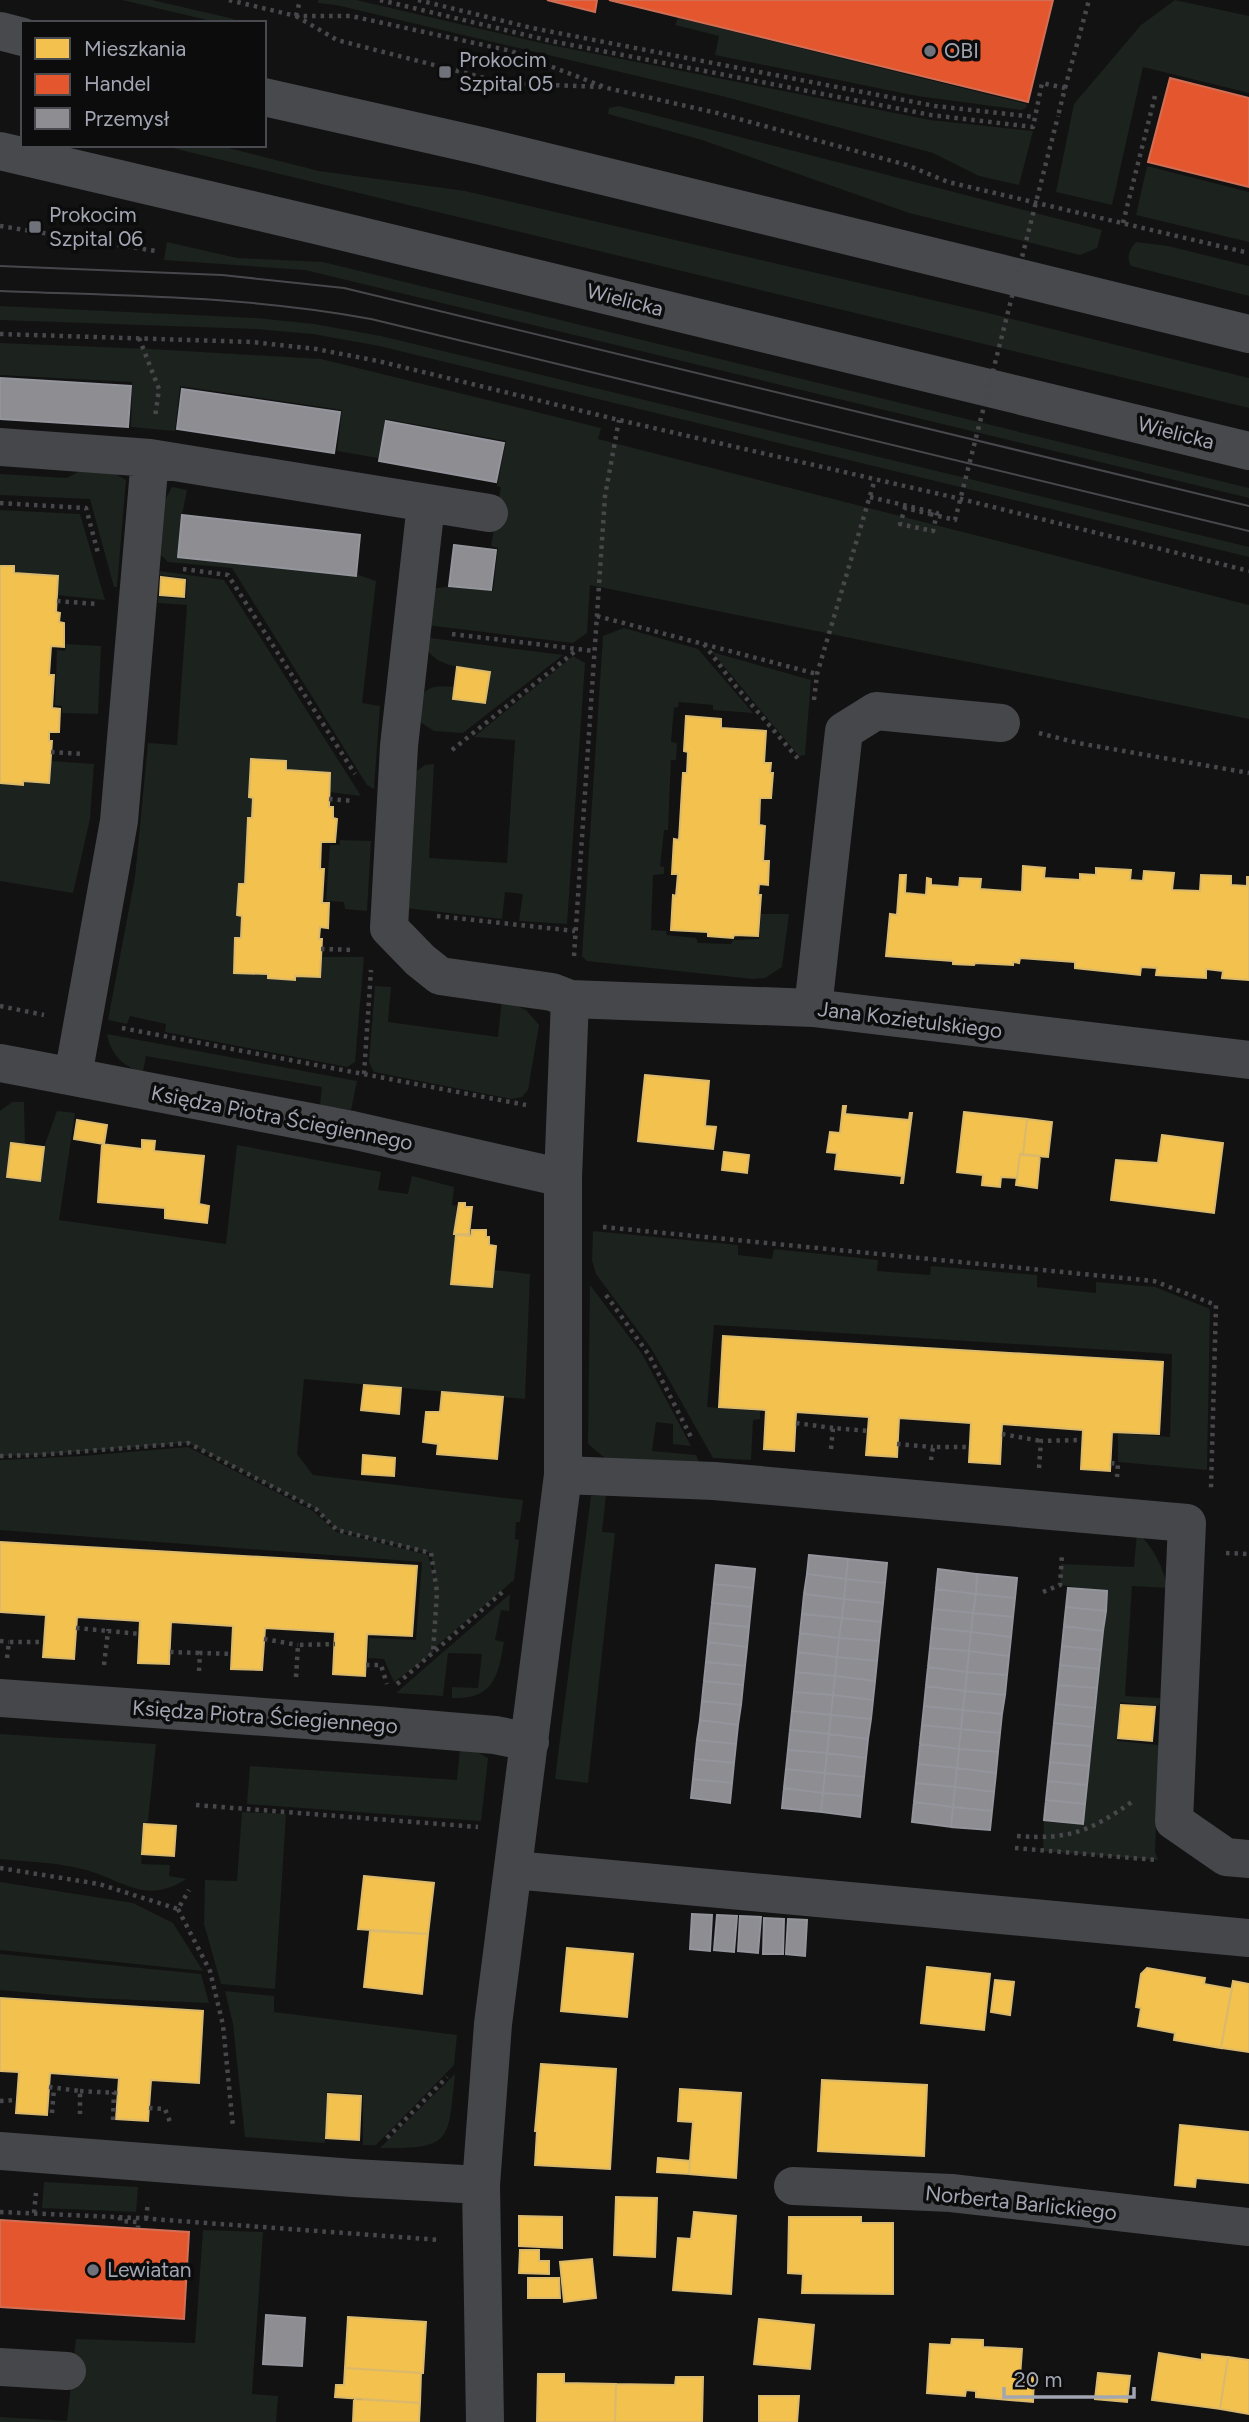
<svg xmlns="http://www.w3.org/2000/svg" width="1249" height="2422" font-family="Figtree,sans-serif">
<rect width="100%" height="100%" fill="#121212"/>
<path fill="#1c221d" d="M122 0H152L234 19 233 23H220Z
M318 0H356L541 43 930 120 1033 131 1019 185 979 176 933 153 722 96 336 5 318 3Z
M1175 0 1249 16V93L1143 67 1112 205 1056 192 1074 104 1141 25Z
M678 18 1027 104 1026 108 1021 110 917 96 715 55 719 36 675 25Z
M619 106 1102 230 1097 248 1080 255 909 213 702 140 608 114 609 108Z
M160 145H217L319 171 465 191 984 312 1249 378V408Z
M1147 166 1249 192V242L1136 215Z
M167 242 237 258 323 262 1249 488V498L305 270 164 260Z
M1136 242 1168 246 1249 266V296L1131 266C1126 257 1129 250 1136 242Z
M0 306 257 318 314 324 381 336 1249 547V557L379 346 313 334 255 329 0 320Z
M0 343 151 349 321 359 601 428 598 439 1249 605V719L590 585 587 633 573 643 426 625 429 589 446 587 493 591 498 548 491 546 501 487 497 486 506 441 386 419 378 458 337 451 342 410 180 386 175 431 131 427 132 382 0 375Z
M87 467 105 468 126 480 117 587H114L90 499 0 495V474L67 478Z
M172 487 187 490 182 515 376 581 362 703 380 706 374 789 367 785 232 568 168 562 161 555 165 500Z
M0 510 80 514 105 600 57 595 58 576 14 573V566H0Z
M160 571 224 580 361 796 329 792 330 773 286 770 249 797 253 798 252 818H248L245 884 239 885 237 915 242 916 241 938 235 939 234 972 268 974V978L294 980 295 976 320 977 321 957H364L355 1062 347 1067 165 1032 166 1024 130 1016 127 1024 108 1020 135 877 148 743 177 745 187 605 158 603V597L186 599 187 578 159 575Z
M624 628 698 649 753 713 713 710V705L679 702 678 707 674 708 671 742 677 743 676 760H671L668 830H664L660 866 664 867V874L653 875 651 930 666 931 667 935 696 938 698 943 731 944 733 940 759 939 761 914H789L782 967 765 978 752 979 587 961 582 956 603 636Z
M423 637 563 655 463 733 434 731 420 722V696C431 684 440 686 455 687L453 699 485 703 490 672C465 666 428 670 423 637Z
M66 644 101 646 98 714 62 713V706L55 705 57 650 65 651Z
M712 652 811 680 805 755 799 756Z
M573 656 585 663 567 924 519 921 523 894 505 892 502 919 405 908 414 773 425 765 434 764 429 858 507 863 515 740 474 737Z
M51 761 94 764 90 819 73 893 0 881V783L22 785 23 781 49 783Z
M340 840 371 841 367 911 345 909 344 902 326 901 330 845H340Z
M375 986 391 987 388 1022 498 1037 502 999 526 1010 539 1025 528 1090 522 1097 511 1099 374 1072 369 1062Z
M107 1034 357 1081 351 1110 320 1105 322 1087 146 1056 143 1072C123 1067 111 1055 107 1034Z
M12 1102H24L25 1145 11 1143 7 1177 40 1181 44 1147 57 1111 75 1113 59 1220 226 1244 237 1145 381 1172 378 1190 408 1194 412 1176 454 1187 452 1205 457 1206 452 1284 492 1287 494 1270 530 1274 525 1399 304 1379 297 1454 313 1475 523 1500 520 1522H516L515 1539 519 1540 514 1580 433 1649V1653L394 1682 384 1659 368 1658 369 1638 416 1640 422 1562 0 1530V1460L82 1456 188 1447 313 1511 336 1532 428 1555 435 1582 431 1553 337 1530 316 1509 188 1443 38 1455 0 1456V1111Z
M593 1231 738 1245V1255L772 1259 774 1249 878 1260 877 1271 930 1275 931 1266 1037 1275V1287L1096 1293V1282L1155 1287 1210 1309 1207 1470 1118 1462V1433L1170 1437 1172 1354 714 1325 707 1407 760 1411V1419L753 1420 751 1460 713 1458 651 1348 596 1274 592 1260Z
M590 1285 642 1354 691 1446 673 1444V1424L656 1422 652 1451 696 1455 702 1469 612 1464 588 1444Z
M606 1495 602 1532 615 1533 588 1783 555 1779 591 1496Z
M1137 1532C1154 1548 1162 1565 1168 1588L1132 1586 1125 1696 1161 1698 1159 1706 1120 1702 1117 1741 1159 1745 1155 1852 1158 1860 1043 1851 1044 1820 1083 1824 1107 1592 1060 1585 1061 1564 1134 1567Z
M510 1594 509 1611 501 1610 495 1640 504 1642C498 1677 493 1700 452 1698V1687L478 1688 482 1654 448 1653 443 1696 396 1693Z
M0 1734 156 1744 148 1821 144 1824 141 1864 170 1865 169 1876 186 1879C144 1906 123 1879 82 1869 56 1862 27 1862 0 1859Z
M460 1749 479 1753 488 1758 481 1821 247 1804 250 1766 457 1780Z
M242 1812 286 1814 275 1989 221 1984 204 1924 205 1880 237 1881Z
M0 1882 133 1903 173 1923 203 1971 0 1950Z
M0 1954 201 1974 209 2003 87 1998 0 1990Z
M225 1991 274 1996V2012L457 2035 454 2065 376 2145H363V2094L327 2092 325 2143 245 2137 233 2024Z
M455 2074C448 2142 452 2149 380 2148Z
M44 2182 138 2187 136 2212 42 2208Z
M203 2230 263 2232 252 2394 278 2396 276 2422H0V2417L67 2421 76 2339 195 2343Z"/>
<path fill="#f2c14e" stroke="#dab96c" stroke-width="2" d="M0 566H14V573L58 576 56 612 60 613 59 622 64 623V647L51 646 49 675H54L52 708 60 709 59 732H49V741H52L49 783 23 781V785L0 783Z
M161 577 185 580 184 597 160 595Z
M457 667 490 672 485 703 453 699Z
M686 716 721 719V728L766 731 764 763H771L770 773H773L771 798H760L759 825 765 826 763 861H769L768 885 759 884 758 895H761L758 936 734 935 733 938 708 936V932L671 930 673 895 676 896 678 874H672L674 839 679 840 683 773H687L688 752 684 751Z
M251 759 286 761V770L330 773 329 807H333V818L337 819 335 842H321L320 869H324L322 903H329L328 928 320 927 319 939H322L320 977 295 976V980L268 978V974L234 973 235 938H241L242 916 237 915 239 884H245L248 818H252L253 798 249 797Z
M1023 866 1045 868 1044 878 1080 880V874L1096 875V868L1131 870 1130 880 1143 881 1144 871 1174 873 1172 890 1200 891 1201 875 1231 876V885L1247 886V877H1249V980L1222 978 1223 971 1206 969V978L1156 975 1157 968 1141 967 1140 975 1075 968V962L1020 958 1019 963 1013 962V965L975 963 974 965 953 964V961L886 956 890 914 897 915 900 875H906L905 893 926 895 927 878 931 879V885L959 887 960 878 981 879 980 889 1022 892Z
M645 1075 709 1081 705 1126 716 1127 713 1149 638 1141Z
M843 1106H846L845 1114 909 1120 910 1113H912L903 1183H901L902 1176 835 1169 837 1153 827 1152 830 1132 840 1133Z
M964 1112 1027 1119 1023 1155 1020 1154 1017 1178 1001 1177 1000 1187 982 1185 983 1175 957 1172Z
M1027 1119 1052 1122 1048 1157 1023 1155Z
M77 1120 107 1125 104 1144 74 1139Z
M1162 1135 1223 1143 1214 1213 1111 1200 1116 1160 1158 1163Z
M142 1140 155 1141 154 1151 204 1156 199 1204 209 1206 207 1223 165 1218V1208L98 1202 102 1144 142 1149Z
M11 1143 44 1147 40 1181 7 1177Z
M724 1152 749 1155 747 1173 722 1170Z
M1020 1154 1040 1156 1037 1188 1016 1185Z
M459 1203H465V1207H472L469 1234H454Z
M472 1230H486V1237H489V1245L496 1246 492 1287 451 1284 456 1235 471 1236Z
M723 1336 1163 1362 1159 1434 1112 1432 1110 1471 1081 1469 1083 1430 1002 1424 1000 1464 969 1462 971 1423 899 1418 897 1457 866 1455 869 1417 796 1412 794 1451 764 1449 766 1410 719 1407Z
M364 1385 401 1388 399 1414 361 1410Z
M442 1392 503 1397 497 1459 437 1454 438 1444 423 1442 426 1412H440Z
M363 1455 395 1458 394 1476 362 1474Z
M0 1542 417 1566 412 1636 367 1634 365 1676 333 1674 335 1632 265 1628 262 1670 231 1669 233 1626 171 1622 169 1664 138 1663 140 1621 77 1617 74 1659 43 1657 46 1615 0 1612Z
M1121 1705 1155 1707 1152 1741 1118 1738Z
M144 1824 176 1826 174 1856 142 1854Z
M364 1876 434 1883 428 1934 358 1929Z
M370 1931 428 1934 422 1994 364 1987Z
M567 1948 633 1954 627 2017 561 2011Z
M927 1967 990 1974 984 2030 921 2023Z
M1147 1968 1205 1978 1204 1984 1232 1989 1221 2048 1174 2040 1175 2033 1138 2026 1141 2008 1136 2007 1141 1974Z
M995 1980 1014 1982 1010 2015 991 2012Z
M1233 1981 1249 1984V2052L1221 2048Z
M0 1998 203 2011 199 2083 151 2080 148 2121 116 2119 119 2078 50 2073 47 2115 16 2113 19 2072 0 2071Z
M541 2064 616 2069 610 2169 535 2165 537 2131H535Z
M822 2080 927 2085 924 2156 818 2151Z
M680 2089 741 2093 736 2178 689 2174 693 2122 678 2121Z
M328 2094 361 2096 359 2140 326 2138Z
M1180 2125 1249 2132V2183L1196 2178 1195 2187 1175 2185Z
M658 2158 690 2161 689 2174 657 2172Z
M616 2197 657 2198 655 2257 614 2255Z
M694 2212 736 2216 731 2294 673 2290 678 2238 691 2239Z
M519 2216 562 2217V2248L519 2246Z
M789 2217H861V2223H893V2294L802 2293 803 2274 788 2273Z
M520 2250H539V2261H549V2274L519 2273Z
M592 2259 596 2298 564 2302 560 2262Z
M528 2278H559L560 2298H528Z
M348 2317 426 2322 423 2373 345 2368Z
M759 2319 814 2325 810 2369 754 2364Z
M952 2339 983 2340V2347L1022 2349 1020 2377H1034L1033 2402 976 2397V2391L966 2390 965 2396 927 2393 930 2344 951 2345Z
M1159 2353 1202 2360V2354L1228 2357 1220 2409 1152 2400Z
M1228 2357 1249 2360V2414L1220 2409Z
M345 2368 421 2373 420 2403 335 2397 336 2385H344Z
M1098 2373 1130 2376 1127 2402 1095 2399Z
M538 2374H564V2383L616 2384 615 2422H537Z
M676 2377H703L702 2422H615L616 2384 675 2385Z
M759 2396H799L797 2422H759Z
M354 2399 420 2403 419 2422H353Z"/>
<path fill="#e4572e" stroke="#d06f56" stroke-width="2" d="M547 0H597L595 12Z
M609 0H1053L1028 102Z
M1170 78 1249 98V187L1148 162Z
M0 2220 189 2232 184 2319 0 2307Z"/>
<path fill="#8d8d92" stroke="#93949c" stroke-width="2" d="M0 378 131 386 128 427 0 419Z
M182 389 340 412 334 453 177 429Z
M386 421 504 443 496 482 379 461Z
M182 515 360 535 356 576 178 557Z
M454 545 496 550 491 590 449 586Z
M809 1555 848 1559 846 1579 807 1574Z
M848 1559 887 1563 885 1583 846 1579Z
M716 1565 755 1569 753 1588 714 1584Z
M938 1569 977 1574 976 1594 936 1589Z
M807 1574 846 1579 844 1599 804 1594Z
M977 1574 1017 1578 1015 1598 976 1594Z
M846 1579 885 1583 883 1603 844 1599Z
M714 1584 753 1588 751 1607 712 1603Z
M1068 1588 1107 1591 1106 1611 1066 1607Z
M936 1589 976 1594 973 1613 934 1609Z
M804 1594 844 1599 842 1618 802 1614Z
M976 1594 1015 1598 1013 1617 973 1613Z
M844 1599 883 1603 881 1622 842 1618Z
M712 1603 751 1607 749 1627 710 1623Z
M1066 1607 1106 1611 1103 1631 1064 1626Z
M934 1609 973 1613 971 1632 932 1628Z
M973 1613 1013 1617 1011 1637 971 1632Z
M802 1614 842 1618 839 1638 800 1633Z
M842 1618 881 1622 879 1641 839 1638Z
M710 1623 749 1627 747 1647 708 1642Z
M1064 1626 1103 1631 1101 1650 1062 1646Z
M932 1628 971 1632 969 1651 930 1648Z
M971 1632 1011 1637 1009 1656 969 1651Z
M800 1633 839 1638 837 1657 798 1652Z
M839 1638 879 1641 877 1661 837 1657Z
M708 1642 747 1647 745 1666 706 1662Z
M1062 1646 1101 1650 1099 1669 1060 1665Z
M930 1648 969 1651 967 1672 928 1667Z
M969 1651 1009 1656 1007 1675 967 1672Z
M798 1652 837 1657 835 1676 796 1672Z
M837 1657 877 1661 875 1681 835 1676Z
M706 1662 745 1666 743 1685 704 1681Z
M1060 1665 1099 1669 1097 1688 1058 1685Z
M928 1667 967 1672 965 1691 926 1686Z
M796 1672 835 1676 833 1695 794 1692Z
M967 1672 1007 1675 1005 1695 965 1691Z
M835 1676 875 1681 873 1700 833 1695Z
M704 1681 743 1685 741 1705 702 1701Z
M1058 1685 1097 1688 1095 1708 1056 1704Z
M926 1686 965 1691 963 1710 924 1706Z
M965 1691 1005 1695 1002 1714 963 1710Z
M794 1692 833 1695 831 1715 792 1711Z
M833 1695 873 1700 871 1719 831 1715Z
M702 1701 741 1705 738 1725 700 1720Z
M1056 1704 1095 1708 1093 1727 1054 1723Z
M924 1706 963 1710 961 1729 922 1725Z
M963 1710 1002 1714 1000 1733 961 1729Z
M792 1711 831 1715 829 1734 790 1730Z
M831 1715 871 1719 868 1739 829 1734Z
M700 1720 738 1725 736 1744 697 1740Z
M1054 1723 1093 1727 1091 1746 1052 1743Z
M922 1725 961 1729 959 1749 920 1744Z
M961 1729 1000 1733 998 1752 959 1749Z
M790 1730 829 1734 827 1753 788 1750Z
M829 1734 868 1739 866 1758 827 1753Z
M697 1740 736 1744 734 1763 695 1759Z
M1052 1743 1091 1746 1089 1766 1050 1762Z
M920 1744 959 1749 957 1768 918 1764Z
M959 1749 998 1752 996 1773 957 1768Z
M788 1750 827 1753 825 1773 786 1769Z
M827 1753 866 1758 864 1777 825 1773Z
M695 1759 734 1763 732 1783 693 1779Z
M1050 1762 1089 1766 1087 1785 1048 1781Z
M918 1764 957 1768 955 1787 916 1783Z
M957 1768 996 1773 994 1792 955 1787Z
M786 1769 825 1773 823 1793 784 1788Z
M825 1773 864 1777 862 1796 823 1793Z
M693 1779 732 1783 730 1803 691 1798Z
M1048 1781 1087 1785 1085 1804 1046 1800Z
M916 1783 955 1787 953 1807 914 1802Z
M955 1787 994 1792 992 1811 953 1807Z
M784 1788 823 1793 821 1812 782 1808Z
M823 1793 862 1796 860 1817 821 1812Z
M1046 1800 1085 1804 1083 1824 1044 1820Z
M914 1802 953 1807 951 1827 912 1822Z
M953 1807 992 1811 990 1830 951 1827Z
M692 1914 712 1915 710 1951 690 1949Z
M717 1915 737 1916 734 1952 714 1950Z
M740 1916 761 1917 758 1953 738 1951Z
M764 1918 784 1919 783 1954H763Z
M788 1919 807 1920 805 1956 786 1954Z
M266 2315 305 2318 302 2366 263 2364Z"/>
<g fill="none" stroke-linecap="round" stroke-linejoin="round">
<path stroke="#48484c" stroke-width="4.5" stroke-dasharray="3.5 5" stroke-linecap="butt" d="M229 0 296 16H351L511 51 607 88 717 113 907 165 948 182 1249 253
M380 0 551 41 931 115 1033 127 1042 83 1065 88 1058 116
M418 0 532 28 935 106 1035 117
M296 16 337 40 504 83 601 87
M296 16 300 0
M1065 88 1089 0
M1123 223 1156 92
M0 226 156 251
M0 334 252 342 316 349 378 361 619 420 961 499 1249 571
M139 338 159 389 155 417
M870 497 937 513 933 531 900 524 905 508 930 514
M0 503 86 508 98 553
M183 569 228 575 355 774
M57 601 97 604
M597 616 817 674
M452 634 594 651
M704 644 733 683 800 761
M814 700 817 674 875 479
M1039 733 1078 743 1249 773
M452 750 578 649
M51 752 83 754
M329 799 354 801
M437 916 575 931
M321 949 354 950
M574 956 605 496 619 420
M0 1006 44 1015
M122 1028 526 1105
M364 1074 371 970
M603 1227 1154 1281 1216 1305 1211 1488
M606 1295 649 1355 691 1437
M796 1423 833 1428
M1002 1434 1041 1441
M897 1444 933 1447
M831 1449 833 1428 868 1431
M0 1456 38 1455 188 1443 316 1509 337 1530 431 1553 437 1592 433 1653
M931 1460 933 1447H970
M1111 1463 1118 1464 1117 1477
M1039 1468 1041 1441 1082 1440
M1226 1553 1249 1554
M1043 1592 1060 1585 1062 1554
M76 1628 108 1631
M264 1639 298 1645
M0 1641 9 1642
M170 1652 200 1653
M7 1658 9 1642H44
M104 1665 108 1631 140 1634
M366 1665H381L387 1684
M199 1671 200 1653 232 1654
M296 1677 298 1645 335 1644
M397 1684 506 1589
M196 1805 478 1827
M1017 1836C1069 1840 1091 1831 1133 1801
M1015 1848 1156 1860
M0 1868 99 1884 178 1909 189 1890
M178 1909 210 1971 223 2025 233 2127
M49 2087 80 2091V2114
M80 2091 118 2093
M0 2101 17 2100
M149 2108 165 2109 170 2122
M52 2113 54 2088
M113 2120 114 2092
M387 2138 447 2077
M0 2212 138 2218 441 2240
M34 2213 36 2193
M120 2217V2221L138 2222V2228
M146 2219 148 2202"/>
<path stroke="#46474b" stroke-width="38" d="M0 447 150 458 489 513
M426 504 399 746 389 928 420 960 440 976 552 992 570 999 813 1008 1249 1060
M813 1008 844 731 876 711 1001 723
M0 1063 352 1130 563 1178
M73 1076 119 821 150 458
M563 1475 714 1481 1187 1523 1174 1821 1226 1857 1249 1859
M0 1698 377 1725 495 1735 530 1742
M514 1870 1249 1938
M0 2151 353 2178 481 2185
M793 2186 951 2193 1249 2227
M0 2367 67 2371
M485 2422 481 2185 493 2024 563 1475V1178L570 999"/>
<path stroke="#48494d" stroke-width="38" d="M0 31 23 37
M264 97 481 146 1249 334
M0 151 324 227 1249 451"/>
<path stroke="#47484b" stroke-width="2" d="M0 266 222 275 344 288 1249 506
M0 291C124 296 249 296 371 319L1249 531"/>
<path stroke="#48484c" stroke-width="4.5" stroke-dasharray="3.5 5" stroke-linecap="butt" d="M930 514 955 520 1058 116"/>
</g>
<g fill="#70727b" stroke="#0c0c0d" stroke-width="2.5">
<circle cx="930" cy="51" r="7"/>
<rect x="438" y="65" width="14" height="14" rx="3.5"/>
<rect x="28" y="220" width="14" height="14" rx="3.5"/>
<circle cx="93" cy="2270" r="7"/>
</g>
<g text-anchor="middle" stroke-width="7" stroke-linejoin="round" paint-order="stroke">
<g font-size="21" fill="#a2a6b3" stroke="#0c0c0d" text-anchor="start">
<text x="944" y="58">OBI</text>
<text x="459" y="67">Prokocim<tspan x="459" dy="24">Szpital 05</tspan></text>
<text x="49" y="222">Prokocim<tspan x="49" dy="24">Szpital 06</tspan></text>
<text x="107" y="2277">Lewiatan</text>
</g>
<g font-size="21" fill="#a2a6b3" stroke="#0c0c0d">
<text transform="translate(625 300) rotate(14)" y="7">Wielicka</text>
<text transform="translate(1176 433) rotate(14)" y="7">Wielicka</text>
<text transform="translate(910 1020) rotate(7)" y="7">Jana Kozietulskiego</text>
<text transform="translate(282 1118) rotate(11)" y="7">Księdza Piotra Ściegiennego</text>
<text transform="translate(265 1717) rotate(4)" y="7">Księdza Piotra Ściegiennego</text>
<text transform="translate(1021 2203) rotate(6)" y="7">Norberta Barlickiego</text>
</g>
</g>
<rect x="21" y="21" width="245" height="126" fill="#0c0c0d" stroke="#484a4f" stroke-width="2"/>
<rect x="35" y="38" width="35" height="21" fill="#f2c14e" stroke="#484a4f" stroke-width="2"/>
<text x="84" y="56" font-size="21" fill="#a2a6b3">Mieszkania</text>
<rect x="35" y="74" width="35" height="21" fill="#e4572e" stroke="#484a4f" stroke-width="2"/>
<text x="84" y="91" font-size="21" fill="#a2a6b3">Handel</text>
<rect x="35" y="108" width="35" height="21" fill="#8d8d92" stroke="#484a4f" stroke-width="2"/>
<text x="84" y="126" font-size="21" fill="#a2a6b3">Przemysł</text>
<path d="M1004 2387v10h130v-10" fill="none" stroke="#a2a6b3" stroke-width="3.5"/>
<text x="1014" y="2387" font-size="21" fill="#a2a6b3" stroke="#0c0c0d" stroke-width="5" paint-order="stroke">20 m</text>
</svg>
